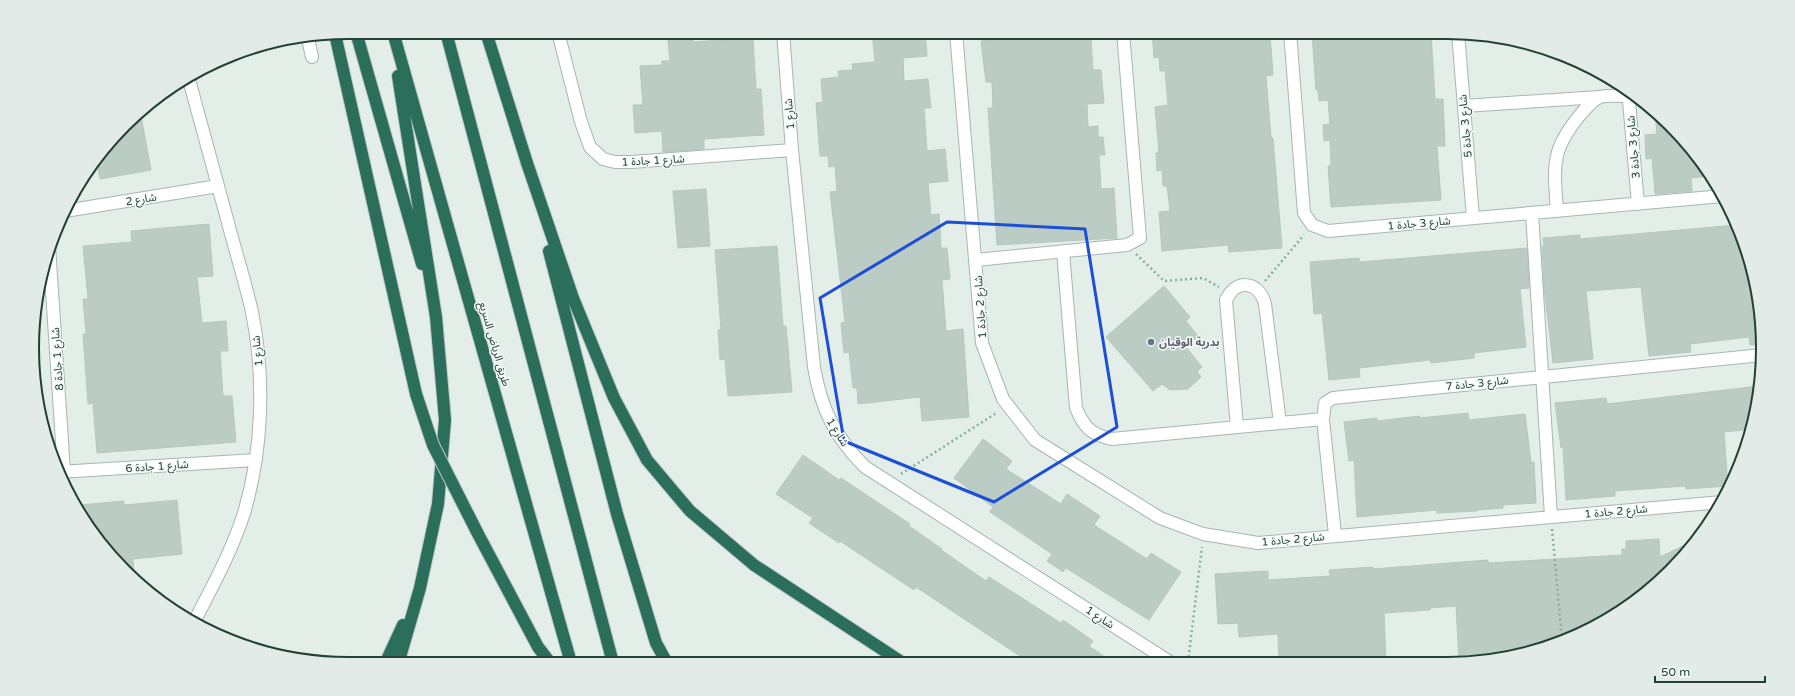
<svg xmlns="http://www.w3.org/2000/svg" width="1795" height="696" font-family="'Varela Round','Noto Sans Arabic',sans-serif">
<rect width="100%" height="100%" fill="#e3eee9"/>
<path fill="#bbccc4" stroke="#b5c8bf" d="M667 32H693V42L753 38 756 89H761L764 135 704 139V149L663 152 662 131 635 133 633 105H643L640 66 662 65V61H670Z
M872 32H925L927 56 903 58 904 81 928 79 931 108H924L927 151 945 149 948 181 928 183 931 215 939 214 941 248H947L950 279 942 280 946 331 963 329 969 417 922 421 920 397 858 404 857 388H853L849 352 844 353 841 323 845 322 830 192 837 191 835 166 829 167 828 156H820L816 103 823 102 821 79 839 77 838 71 853 70 852 64 875 62Z
M989 32H1079L1080 40 1091 39 1093 70H1101L1104 103 1087 104 1088 127 1098 126V137H1103L1105 155H1099L1101 189 1114 188 1117 238 997 245 988 108H993L992 82H986L981 41 990 40Z
M1152 32H1198L1199 40 1270 34 1273 75 1266 76 1271 138H1273L1282 248 1229 252 1228 245 1162 251 1159 212 1170 211 1167 186H1163L1162 170 1157 171 1156 153H1159L1155 107 1168 105 1165 71H1160L1159 57 1154 58Z
M1327 32H1431L1435 99H1443L1445 146H1437L1441 200 1331 207 1328 166 1331 165 1330 140 1324 141 1323 125 1330 124 1328 100 1319 101 1318 90H1316L1312 33Z
M140 110 151 170 100 179 97 163Z
M1655 112 1685 140 1711 176 1691 178 1692 191 1655 194 1652 158 1646 159 1645 135 1657 134Z
M706 189 710 246 678 248 673 191Z
M209 224 213 276 197 277 202 323 226 321 228 351H220L223 396H232L236 442 97 453 93 403 88 404 83 334H86L83 299H88L83 246 132 242 131 231Z
M1736 225 1746 247 1760 307 1762 344 1750 345 1749 337 1690 344 1691 352 1649 356 1641 287 1586 291 1593 359 1553 363 1544 287 1542 246H1544L1543 238 1580 235V239Z
M777 246 783 326H786L792 392 728 396 725 359 720 360 718 330H721L715 250Z
M1527 248 1529 288 1520 289 1526 347 1474 353V358L1431 363 1430 360 1359 368 1360 377 1329 380 1322 313 1314 314 1310 262 1359 258 1360 262Z
M1164 286 1190 317 1186 321 1198 336 1186 347 1202 367 1197 372 1201 377 1188 389 1170 390 1162 384 1153 391 1106 337Z
M1759 386 1752 429 1724 432 1728 486 1686 489 1685 486 1615 491V496L1566 500 1563 447 1561 448 1555 403 1606 398 1607 404Z
M1468 413 1469 420 1525 414 1531 462H1534L1536 503 1503 505V508L1477 510V511L1437 513V510L1357 517 1354 460 1349 461 1344 422 1377 418V421L1420 416V418Z
M983 439 1012 461 1006 469 1061 504 1067 494 1100 516 1094 525 1147 559 1151 553 1181 572 1149 620 1066 568 1063 572 1047 561 1052 554 990 512 993 507 954 478Z
M803 455 839 480 841 478 910 524 909 526 942 549 941 550 986 581 989 577 1061 623 1063 620 1093 641 1089 646 1112 662H1029L916 587 914 590 840 541 839 543 809 523 813 518 776 494Z
M177 500 182 554 133 559 134 576 85 523 81 516 80 505 124 501V505Z
M1659 539 1660 557 1691 542 1656 585 1587 632 1488 661H1459L1456 606 1430 608V610L1384 613 1386 662H1279L1278 634 1239 637 1238 623 1218 624 1215 574 1268 571V580L1330 576 1329 570 1373 567V569L1488 560V563L1622 555V549H1626V541Z"/>
<g fill="none" stroke-linecap="round" stroke-linejoin="round">
<g stroke="#a5b7b0" stroke-width="14">
<path id="minor" d="M558 32 581 122 590 147 603 159 615 162H632L792 150
M783 32 792 150 814 367C821 409 835 437 865 467L1170 662
M956 32 982 343 1003 399 1035 440 1160 518 1203 534 1258 543 1722 502
M1290 32 1304 213 1312 225 1328 231 1723 196
M1458 33 1473 218
M308 39 312 57
M188 76C201 124 214 171 227 219 235 250 245 281 252 312 265 377 263 449 244 513 232 551 212 587 194 622
M1628 90 1638 204
M1464 106 1599 97
M65 211 218 186
M1557 211C1554 167 1550 151 1580 115 1584 110 1594 99 1600 97 1609 95 1619 96 1628 96
M1532 213 1551 517
M49 246 64 472
M1063 252 1076 408C1084 427 1091 435 1112 439L1323 419
M976 260 1127 245 1140 238 1123 32
M1237 427 1226 300C1236 278 1259 281 1265 304L1280 423
M58 472 256 460
M1335 535 1323 419 1325 403 1333 398 1762 355"/>
</g>
<g stroke="#c1cac7" stroke-width="14">
<path id="highway" d="M356 32 422 264
M393 32 571 663
M446 32 613 663
M486 32 527 163 573 298 614 398 647 460 690 511 754 565 903 663
M335 34 416 394
M549 251 617 514 656 643 667 663
M477 532 538 647 551 664
M385 664 403 625
M398 664 420 588 438 504 445 420 436 317 398 76"/>
</g>
<path stroke="#82b3a0" stroke-width="2.5" stroke-dasharray="2 3" stroke-linecap="butt" d="M1136 254 1164 281 1203 278 1219 287
M1265 281 1304 235
M901 474 998 412
M1552 529 1562 639
M1188 662 1202 547"/>
<use href="#minor" stroke="#fff" stroke-width="12"/>
<use href="#highway" stroke="#2c6e5c" stroke-width="12"/>
<g stroke="#c1cac7" stroke-width="14" stroke-linecap="butt">
<path id="highway-bridge" d="M416 394 433 445 477 532"/>
</g>
<use href="#highway-bridge" stroke="#2c6e5c" stroke-width="12"/>
</g>
<path fill="none" stroke="#1d4ed8" stroke-width="3" stroke-linejoin="round" d="M947 222 1085 229 1117 427 994 502 844 441 820 298Z"/>
<circle fill="#6b7280" stroke="#f4faf7" stroke-width="1.5" cx="1151" cy="342" r="4"/>
<g text-anchor="middle" stroke-width="3" stroke-linejoin="round" paint-order="stroke">
<g font-size="11" fill="#224136" stroke="#f4faf7">
<text transform="translate(789 114) rotate(-95)" y="4">شارع 1</text>
<text transform="translate(1465 126) rotate(-95)" y="4">شارع 3 جادة 5</text>
<text transform="translate(1633 147) rotate(-95)" y="4">شارع 3 جادة 3</text>
<text transform="translate(653 160) rotate(-3)" y="4">شارع 1 جادة 1</text>
<text transform="translate(141 199) rotate(-9)" y="4">شارع 2</text>
<text transform="translate(1419 223) rotate(-5)" y="4">شارع 3 جادة 1</text>
<text transform="translate(980 307) rotate(-94)" y="4">شارع 2 جادة 1</text>
<text transform="translate(495 344) rotate(74)" y="4">طريق الرياض السريع</text>
<text transform="translate(257 351) rotate(-96)" y="4">شارع 1</text>
<text transform="translate(57 359) rotate(-94)" y="4">شارع 1 جادة 8</text>
<text transform="translate(1477 383) rotate(-6)" y="4">شارع 3 جادة 7</text>
<text transform="translate(838 432) rotate(58)" y="4">شارع 1</text>
<text transform="translate(157 466) rotate(-4)" y="4">شارع 1 جادة 6</text>
<text transform="translate(1616 511) rotate(-5)" y="4">شارع 2 جادة 1</text>
<text transform="translate(1293 539) rotate(-5)" y="4">شارع 2 جادة 1</text>
<text transform="translate(1100 617) rotate(33)" y="4">شارع 1</text>
</g>
<g font-size="11" font-weight="bold" fill="#5b616d" stroke="#f4faf7" text-anchor="start">
<text x="1159" y="346">بدرية الوقيان</text>
</g>
</g>
<path d="M0 0H1795V696H0ZM348 39H1447A309 309 0 0 1 1756 348V348A309 309 0 0 1 1447 657H348A309 309 0 0 1 39 348V348A309 309 0 0 1 348 39Z" fill="#e3ebe8" fill-rule="evenodd"/>
<path fill="none" stroke="#224136" stroke-width="2" d="M348 39H1447A309 309 0 0 1 1756 348V348A309 309 0 0 1 1447 657H348A309 309 0 0 1 39 348V348A309 309 0 0 1 348 39Z"/>
<path d="M1655 676v6h110v-6" fill="none" stroke="#224136" stroke-width="2"/>
<text x="1661" y="676" font-size="12" fill="#224136" stroke="#f4faf7" stroke-width="3" paint-order="stroke">50 m</text>
</svg>
